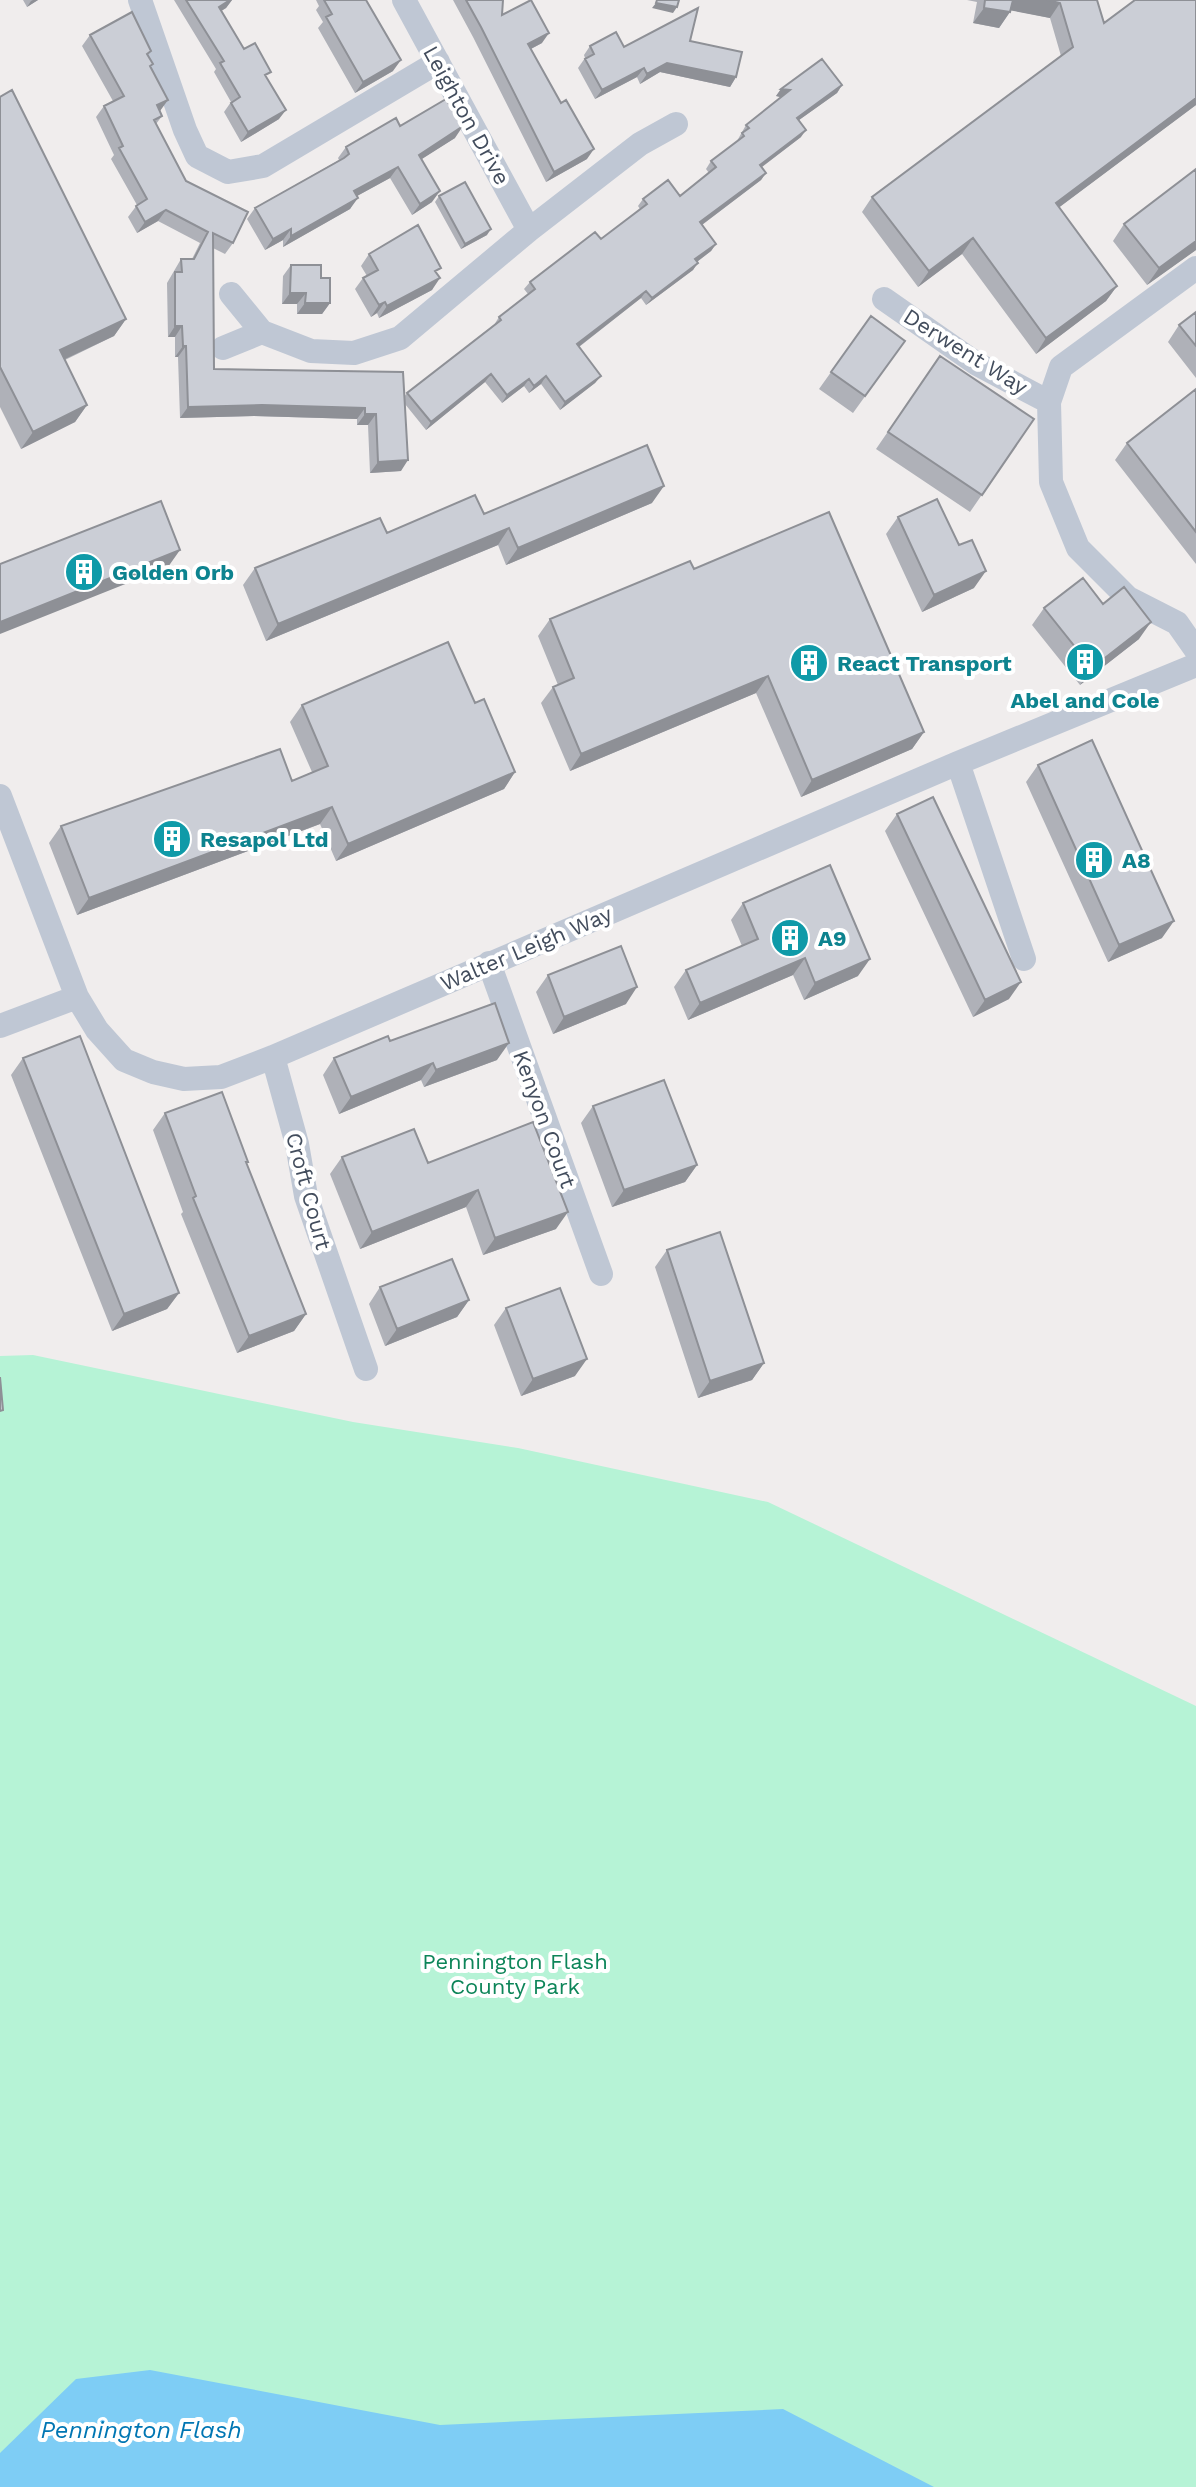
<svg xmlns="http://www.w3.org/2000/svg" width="1196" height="2487" font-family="'Work Sans',sans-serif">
<rect width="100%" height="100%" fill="#f0eded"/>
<path fill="#b6f3d6" d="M33 1355 353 1422 518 1448 768 1502 1196 1706V2487H0V1356Z"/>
<path fill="#7ecdf5" d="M150 2370 440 2425 783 2409 934 2487H0V2453L76 2379Z"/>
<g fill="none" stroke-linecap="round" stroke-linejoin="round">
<path stroke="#bfc7d4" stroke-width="24" d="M140 0 185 130 197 156 228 172 263 166 438 62
M404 0 529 230
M1196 268 1061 367 1049 402 1051 482 1078 548 1128 598 1177 623 1196 650
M231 294 262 332 311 351 354 353 400 338 529 230 640 144 676 124
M884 299 977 364 1049 402
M223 348 262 332
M958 763 1024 959
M0 796 77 997 97 1030 124 1060 153 1072 184 1079 221 1077 273 1057 958 763 1196 665
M489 963 601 1274
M0 1026 77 997
M273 1057 297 1144 306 1196 366 1369"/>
</g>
<path fill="#afb1b8" d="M23 0H38L27 7Z
M174 0H232L226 8 221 11 244 49 267 78 279 119 241 142 224 112 231 102 214 72 216 69Z
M316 0H366L393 71 355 93 318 28 323 22 316 10 319 6Z
M453 0H503L502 15 542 43 531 49 587 159 546 182 473 37Z
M967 0H1097L1104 23 1196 0V105L1059 207 1117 286 1106 301 1036 354 962 254 918 287 862 212 872 197 1061 56 1050 18 1011 10 999 28 973 23 977 2Z
M90 35 151 51 148 55 160 111 162 116 156 124 186 181 233 243 225 254 213 248 214 369 404 397 407 393 494 325 499 317 528 294 524 289 530 282 601 239 640 209 638 206 643 199 680 196 709 173 706 169 711 161 737 141 746 125 781 97 776 96 781 89 842 85 837 93 799 120 801 137 762 167 766 173 761 180 702 225 716 244 711 251 697 262 693 270 646 305 641 298 579 347 601 376 595 383 560 410 541 384 529 393 524 386 502 403 485 382 426 430 405 404 401 471 370 473 368 425H357V419L254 416 180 418 178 357H175V337H168L167 283 181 259H192L200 243 158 221 137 233 128 217 137 205 111 159 114 155 96 117 104 106 113 101 82 46Z
M690 41 736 77 730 87 660 72 640 84 637 77 595 99 578 68 585 58 584 55 590 46 624 47Z
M0 97 126 319 114 336 65 360 87 405 75 422 21 449 0 407Z
M400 126 455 138 421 159 432 202 412 215 390 178 357 196 350 209 283 247V240L265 250 247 219 255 208 339 160 338 158 346 147Z
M439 196 487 235 461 249 435 202Z
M1124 224 1196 250 1147 285 1113 241Z
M369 254 437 274 432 290 379 318 377 313 371 317 355 289 363 278 367 276 361 266Z
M291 265 321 278 330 303 322 314H297V304H282L283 276Z
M1196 312V378L1168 342 1179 325Z
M871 316 905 341 853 413 819 389Z
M940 356 1034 419 970 512 876 449Z
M1196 389V564L1115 460 1127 443Z
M652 503 506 565 498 545 266 641 243 585 255 568 387 533 484 514Z
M898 517 974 588 922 612 886 534Z
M694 569 924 732 912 749 801 797 756 693 570 771 541 703 553 687 558 685 538 636 550 619Z
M1103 604 1139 639 1080 685 1032 625 1044 608Z
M475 703 515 772 504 789 336 861 320 824 77 915 49 843 61 826 292 781 312 772 290 722 302 705Z
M1038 765 1162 938 1108 962 1026 782Z
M897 814 1009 999 973 1017 885 831Z
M743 903 858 976 804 1000 793 975 688 1020 674 987 686 970 742 946 731 920Z
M548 975 626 1004 553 1034 536 992Z
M390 1041 497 1060 424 1087 421 1080 339 1114 323 1075 334 1058Z
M23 1058 179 1293 167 1309 112 1331 11 1075Z
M593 1106 697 1165 685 1182 612 1207 581 1123Z
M165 1113 248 1162 246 1164 306 1314 294 1331 237 1353 181 1214 183 1212 153 1130Z
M342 1157 428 1163 556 1229 483 1255 466 1207 360 1249 330 1174Z
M667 1250 764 1363 752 1380 698 1398 655 1267Z
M380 1287 469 1300 457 1317 385 1346 369 1304Z
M506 1308 575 1376 521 1396 494 1325Z"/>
<path fill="#8e9096" d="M33 0H38L27 7 31 1Z
M230 0H232L226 8 213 16 219 7Z
M1010 0H1047L1060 3 1050 18 1003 9Z
M656 3 677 7 673 13 652 8Z
M984 8 1010 12 999 28 973 23Z
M549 33 542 43 521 54 528 44Z
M401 60 393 71 355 93 363 82Z
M667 63 736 77 730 87 660 72 640 84 647 74Z
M644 68 637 77 595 99 602 90Z
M842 85 837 93 792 125 797 118Z
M781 89 790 90 784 98 776 96Z
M1196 98V105L1045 218 1056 203Z
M168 100 160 111 157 105Z
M286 110 279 119 241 142 248 132Z
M463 126 455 138 411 166 419 155Z
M806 130 801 137 755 172 760 165Z
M594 149 587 159 546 182 554 172Z
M398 167 390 178 346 202 354 191Z
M766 173 761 180 695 230 700 222Z
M440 191 432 202 412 215 420 204Z
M358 198 350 209 283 247 291 236Z
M166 210 158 221 137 233 145 222Z
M291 229 283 240 265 250 273 239Z
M491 229 487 235 461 249 465 244Z
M973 238 962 254 918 287 929 271Z
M1196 241V250L1147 285 1159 268Z
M716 244 711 251 690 267 695 259Z
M698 263 693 270 646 305 652 298Z
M440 278 432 290 379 318 387 306Z
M1117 286 1106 301 1036 354 1046 338Z
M646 291 641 298 572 352 577 344Z
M290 293H306L297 304H282Z
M385 302 377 313 371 317 379 305Z
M305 303H330L322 314H297Z
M126 319 114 336 48 367 60 350Z
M175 326H182L175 337H168Z
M183 346H186L178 357H175Z
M491 374 485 382 426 430 431 422Z
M546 376 541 384 529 393 534 386Z
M601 376 595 383 560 410 565 402Z
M529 379 524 386 502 403 507 395Z
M87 405 75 422 21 449 33 432Z
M262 405 365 408 357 419 254 416 180 418 188 407Z
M365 414H376L368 425H357Z
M408 460 401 471 370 473 378 462Z
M664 486 652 503 506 565 518 548Z
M509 528 498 545 266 641 278 624Z
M180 550 168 567 0 634V622Z
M986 571 974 588 922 612 934 595Z
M1151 622 1139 639 1080 685 1092 668Z
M768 676 756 693 570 771 581 754Z
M924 732 912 749 801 797 812 780Z
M515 772 504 789 336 861 348 844Z
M332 807 320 824 77 915 89 898Z
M1174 921 1162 938 1108 962 1119 945Z
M805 958 793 975 688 1020 700 1003Z
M870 959 858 976 804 1000 815 983Z
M1021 982 1009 999 973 1017 985 1000Z
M637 987 626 1004 553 1034 564 1017Z
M509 1043 497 1060 424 1087 436 1070Z
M433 1063 421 1080 339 1114 351 1097Z
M697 1165 685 1182 612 1207 624 1190Z
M478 1190 466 1207 360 1249 372 1232Z
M568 1212 556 1229 483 1255 495 1238Z
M179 1293 167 1309 112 1331 124 1314Z
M469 1300 457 1317 385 1346 397 1329Z
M306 1314 294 1331 237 1353 249 1336Z
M587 1359 575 1376 521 1396 533 1379Z
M764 1363 752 1380 698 1398 710 1381Z"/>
<path fill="#cbced6" stroke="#8e9096" stroke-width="2" d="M186 0H230L219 7 244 49 255 43 271 72 265 75 286 110 248 132 231 103 240 97 220 63 224 61Z
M324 0H366L401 60 363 82 326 17 332 14Z
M466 0H503L502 15 531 0 549 33 528 44 561 103 566 100 594 149 554 172 481 27Z
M657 0H679L677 7 656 3Z
M985 0H1013L1010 12 984 8Z
M1047 0H1097L1104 23 1135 0H1196V98L1056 203 1117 286 1046 338 973 238 929 271 872 197 1073 47 1060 3Z
M698 8 690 41 742 52 736 77 667 63 647 74 644 68 602 90 585 59 594 54 590 46 616 32 624 47Z
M132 12 151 51 147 54 153 64 150 66 168 100 157 105 162 116 154 120 186 181 248 212 233 243 213 233 214 369 403 372 408 460 378 462 376 414H365V408L262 405 188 407 186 346H183L182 326H175V272H182L181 259H194L208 232 166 210 145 222 136 206 147 199 119 148 123 146 104 106 124 96 90 35Z
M822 59 842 85 797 118 806 130 760 165 766 173 700 222 716 244 695 259 698 263 652 298 646 291 577 344 601 376 565 402 546 376 534 386 529 379 507 395 491 374 431 422 407 393 501 320 499 317 535 289 530 282 595 232 601 239 647 204 643 199 668 180 680 196 716 167 711 161 744 136 742 133 749 128 746 125 790 90 781 89Z
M12 90 126 319 60 350 87 405 33 432 0 367V97Z
M446 99 463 126 419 155 440 191 420 204 398 167 354 191 358 198 291 236V229L273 239 255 208 344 158 349 154 346 147 396 118 400 126Z
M1196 169V241L1159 268 1124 224Z
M465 182 491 229 465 244 439 196Z
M418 225 441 268 435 271 440 278 387 306 385 302 379 305 363 278 378 270 369 254Z
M291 265H321V278H330V303H305L306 293H290Z
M1196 312V346L1179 325Z
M871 316 905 341 865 396 831 372Z
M940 356 1034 419 982 495 888 432Z
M1196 389V532L1127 443Z
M647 445 664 486 518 548 509 528 278 624 255 568 380 518 387 533 475 495 484 514Z
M937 499 959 545 972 540 986 571 934 595 898 517Z
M161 501 180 550 0 622V564Z
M829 512 924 732 812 780 768 676 581 754 553 687 574 678 550 619 690 561 694 569Z
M1083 578 1103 604 1124 587 1151 622 1092 668 1044 608Z
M448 642 475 703 484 699 515 772 348 844 332 807 89 898 61 826 280 749 292 781 328 766 302 705Z
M1092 740 1174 921 1119 945 1038 765Z
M933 797 1021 982 985 1000 897 814Z
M830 865 870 959 815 983 805 958 700 1003 686 970 758 939 743 903Z
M621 946 637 987 564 1017 548 975Z
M495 1003 509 1043 436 1070 433 1063 351 1097 334 1058 388 1036 390 1041Z
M80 1036 179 1293 124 1314 23 1058Z
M664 1080 697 1165 624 1190 593 1106Z
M222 1092 248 1162H246L306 1314 249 1336 193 1198 196 1196 165 1113Z
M533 1122 568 1212 495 1238 478 1190 372 1232 342 1157 414 1129 428 1163Z
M720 1232 764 1363 710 1381 667 1250Z
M452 1259 469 1300 397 1329 380 1287Z
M560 1288 587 1359 533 1379 506 1308Z
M0 1377 3 1410 0 1411Z"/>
<defs>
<g id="building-disc" transform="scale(2)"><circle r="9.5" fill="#0f9aa8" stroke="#fff"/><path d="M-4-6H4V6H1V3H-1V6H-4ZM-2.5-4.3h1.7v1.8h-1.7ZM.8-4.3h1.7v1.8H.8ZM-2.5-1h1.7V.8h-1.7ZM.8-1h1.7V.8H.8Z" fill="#fff"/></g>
</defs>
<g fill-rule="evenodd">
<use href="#building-disc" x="84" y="572"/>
<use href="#building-disc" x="1085" y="662"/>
<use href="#building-disc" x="809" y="663"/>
<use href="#building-disc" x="172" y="839"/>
<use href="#building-disc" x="1094" y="860"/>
<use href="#building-disc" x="790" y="938"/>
</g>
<g text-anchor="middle" stroke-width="8" stroke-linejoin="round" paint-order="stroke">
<g font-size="22" fill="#434d5d" stroke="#fff">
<text transform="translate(467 115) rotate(61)" y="8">Leighton Drive</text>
<text transform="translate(966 351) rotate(32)" y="8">Derwent Way</text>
<text transform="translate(526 948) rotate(-23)" y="8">Walter Leigh Way</text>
<text transform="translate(545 1119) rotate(70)" y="8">Kenyon Court</text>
<text transform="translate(309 1191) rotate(75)" y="8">Croft Court</text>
</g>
<g font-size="22" font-weight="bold" fill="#0d838f" stroke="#fff" text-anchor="start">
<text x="112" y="580">Golden Orb</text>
<text x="837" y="671">React Transport</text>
<text x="1085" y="708" text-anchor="middle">Abel and Cole</text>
<text x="200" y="847">Resapol Ltd</text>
<text x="1122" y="868">A8</text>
<text x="818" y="946">A9</text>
</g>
<g font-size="22" fill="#0d8559" stroke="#fff">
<text x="515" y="1969">Pennington Flash<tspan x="515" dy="25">County Park</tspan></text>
</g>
<g font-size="24" font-style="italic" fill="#0076b3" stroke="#fff">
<text x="141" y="2438">Pennington Flash</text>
</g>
</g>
</svg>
